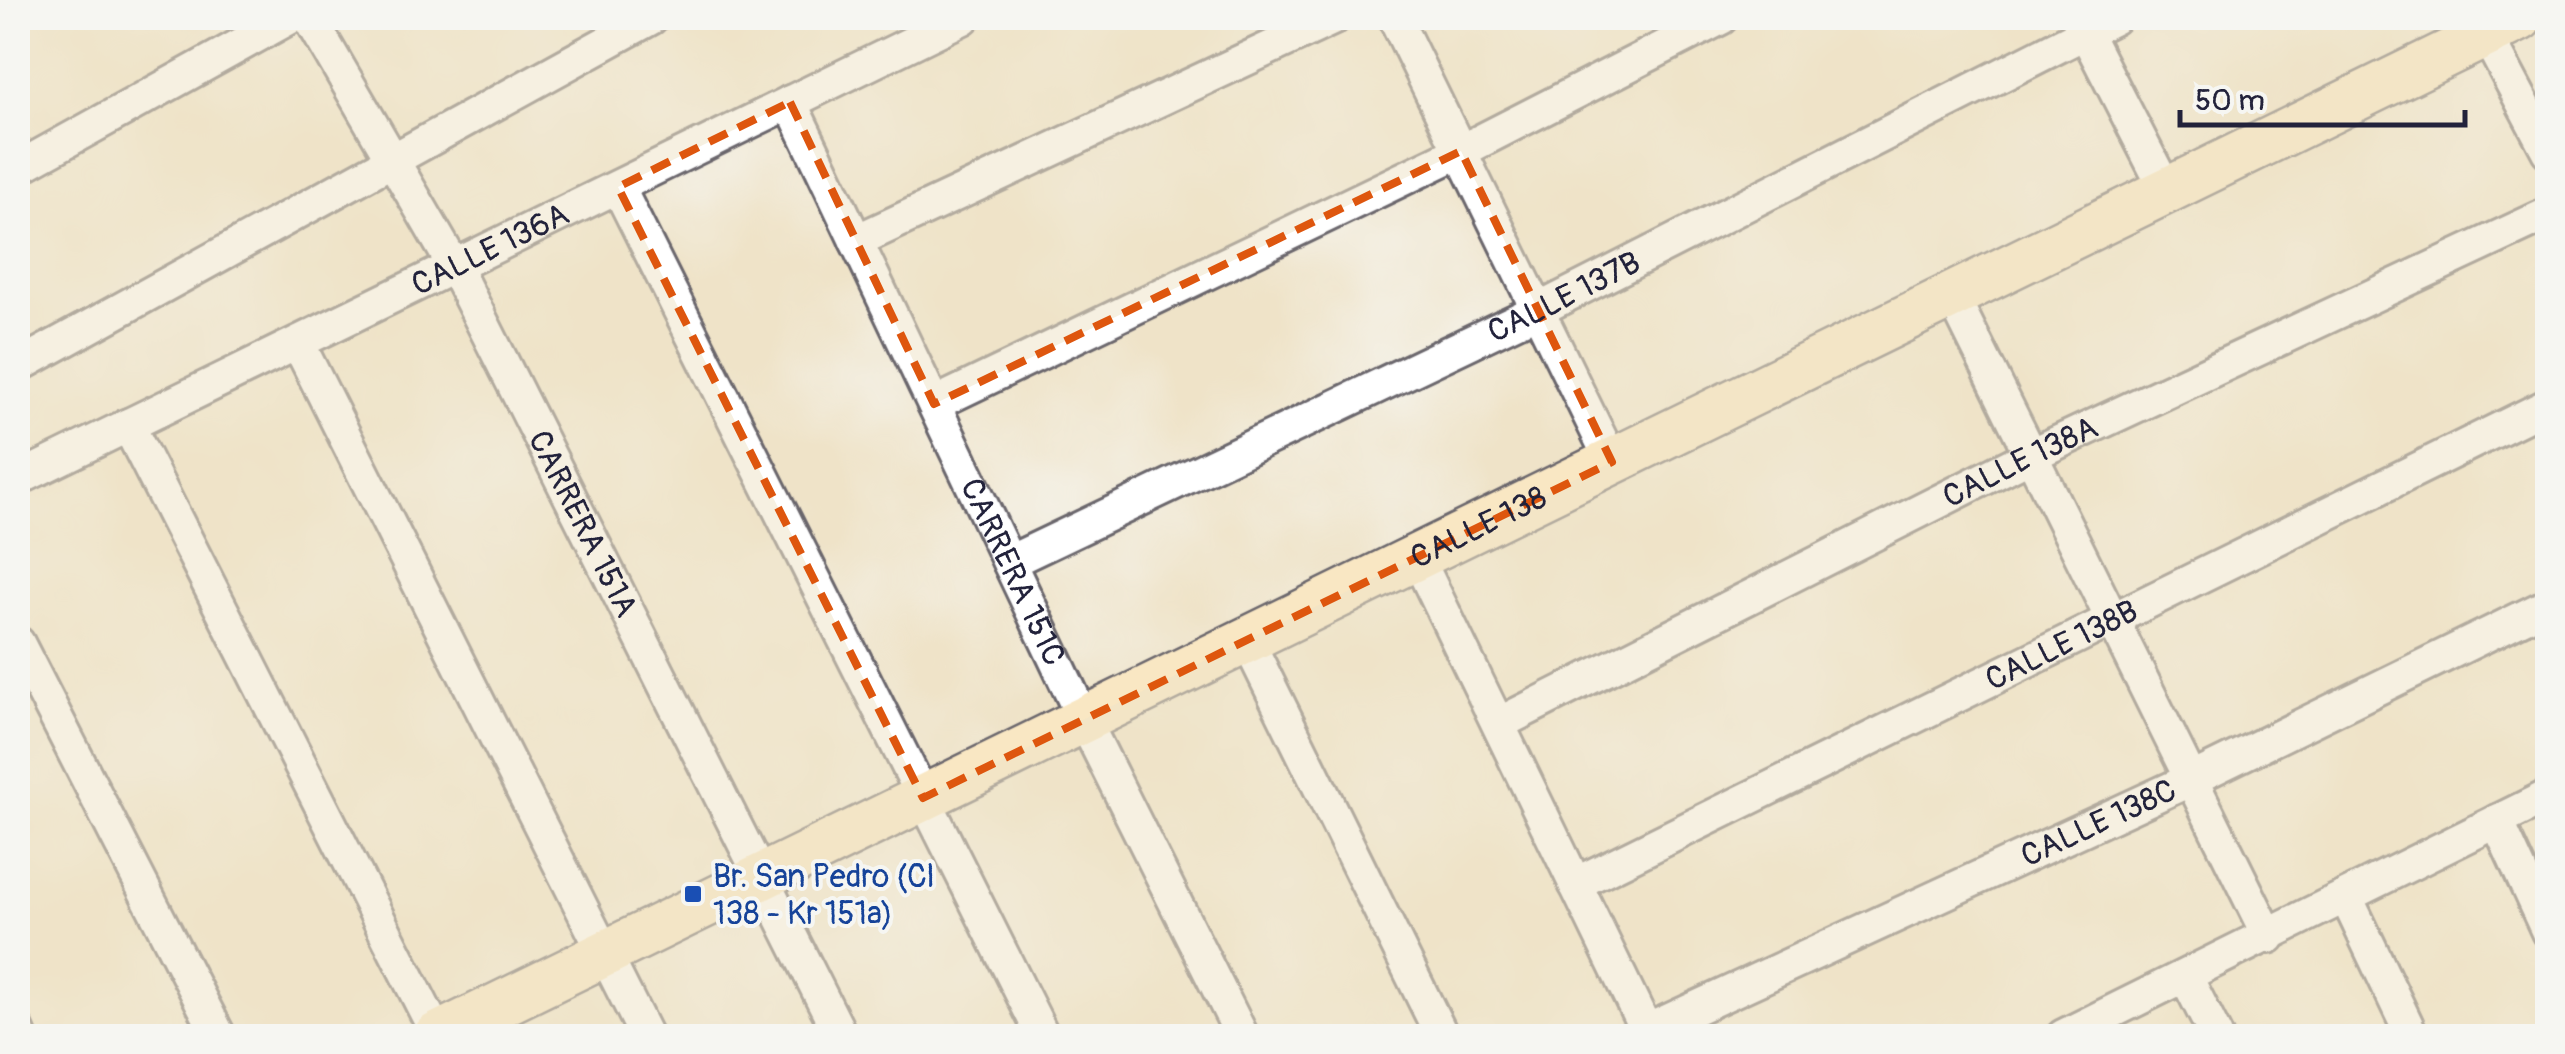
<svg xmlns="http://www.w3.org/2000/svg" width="2565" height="1054" font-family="Pangolin,sans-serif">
<rect width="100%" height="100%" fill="#f6f6f2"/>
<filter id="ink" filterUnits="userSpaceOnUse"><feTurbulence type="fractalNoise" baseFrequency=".01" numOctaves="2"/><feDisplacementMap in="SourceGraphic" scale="20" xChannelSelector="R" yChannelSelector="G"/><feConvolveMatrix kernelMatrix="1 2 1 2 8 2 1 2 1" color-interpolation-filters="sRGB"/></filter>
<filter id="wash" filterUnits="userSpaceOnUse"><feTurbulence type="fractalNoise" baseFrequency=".0048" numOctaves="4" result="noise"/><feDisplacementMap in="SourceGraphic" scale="40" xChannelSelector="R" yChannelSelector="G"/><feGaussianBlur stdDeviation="2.25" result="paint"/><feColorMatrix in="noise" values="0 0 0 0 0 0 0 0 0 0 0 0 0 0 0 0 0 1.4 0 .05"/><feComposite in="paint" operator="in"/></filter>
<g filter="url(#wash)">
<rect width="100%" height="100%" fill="#efe3c8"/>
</g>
<g filter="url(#ink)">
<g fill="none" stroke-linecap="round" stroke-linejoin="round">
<g stroke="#6a666c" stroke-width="38">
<g id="minor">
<path id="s1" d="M310 18 454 266 841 1036"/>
<path d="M1395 18 1612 462"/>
<path d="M2078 18 2166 190"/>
<path d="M2486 34 2548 151"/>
<path id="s2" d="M790 102 1084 720 1242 1036"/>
<path d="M18 168 289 18"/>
<path d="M618 187 1043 1036"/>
<path d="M856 241 1334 18"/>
<path d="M1952 295 2269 937"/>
<path d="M298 343 646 1036"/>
<path d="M18 366 651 18"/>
<path d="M934 404 1461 151 1721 18"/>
<path d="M128 425 438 1036"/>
<path id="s3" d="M18 479 963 18"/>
<path d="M1417 557 1649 1036"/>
<path id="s4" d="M1009 562 1538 310 2114 18"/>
<path d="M1247 640 1442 1036"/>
<path d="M18 643 219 1036"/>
<path id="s5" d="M1500 723 2031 455 2548 214"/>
<path d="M2497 821 2548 932"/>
<path id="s6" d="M1575 884 2548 405"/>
<path d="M2347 899 2412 1036"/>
<path d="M2186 977 2216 1036"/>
<path d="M18 1031 20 1036"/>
<path id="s7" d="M1646 1031 2192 779 2548 605"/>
<path d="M2063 1036 2548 796"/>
</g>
</g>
<g stroke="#6a666c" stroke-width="50">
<g id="secondary">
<path id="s8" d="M436 1036 2520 18"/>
</g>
</g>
<use href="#minor" stroke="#fff" stroke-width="32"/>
<use href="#secondary" stroke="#f9e7c3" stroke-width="45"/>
</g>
</g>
<path d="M0 0H2565V1054H0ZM790 102 934 404 1461 151 1612 462 923 798 618 187Z" fill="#efe3c8" fill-opacity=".55" fill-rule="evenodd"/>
<path fill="none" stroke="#de560e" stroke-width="8" stroke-dasharray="20 12" stroke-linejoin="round" d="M790 102 934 404 1461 151 1612 462 923 798 618 187Z"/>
<rect fill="#1a4fb4" stroke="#f6f6f2" stroke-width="4" x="683" y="884" width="20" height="20" rx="5"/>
<g text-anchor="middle" stroke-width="8" stroke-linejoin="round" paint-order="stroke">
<g font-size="32" fill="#22223b" stroke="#f6f6f2">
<text dy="11" stroke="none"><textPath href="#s3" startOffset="525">CALLE 136A</textPath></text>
<text dy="11" stroke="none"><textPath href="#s4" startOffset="615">CALLE 137B</textPath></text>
<text dy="11" stroke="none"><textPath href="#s5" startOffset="582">CALLE 138A</textPath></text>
<text dy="11" stroke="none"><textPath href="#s1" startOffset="575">CARRERA 151A</textPath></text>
<text dy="11" stroke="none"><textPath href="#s8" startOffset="1160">CALLE 138</textPath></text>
<text dy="11" stroke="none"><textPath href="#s2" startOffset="520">CARRERA 151C</textPath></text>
<text dy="11" stroke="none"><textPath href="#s6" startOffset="542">CALLE 138B</textPath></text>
<text dy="11" stroke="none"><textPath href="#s7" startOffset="498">CALLE 138C</textPath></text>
</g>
<g font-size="32" fill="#164399" stroke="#f6f6f2" text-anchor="start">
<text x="713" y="887">Br. San Pedro (Cl<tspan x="713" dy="37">138 - Kr 151a)</tspan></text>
</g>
</g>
<rect width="2565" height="1054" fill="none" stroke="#f6f6f2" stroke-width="60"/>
<path d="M2180 110v15h285v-15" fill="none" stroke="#22223b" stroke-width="5"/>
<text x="2195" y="110" font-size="30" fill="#22223b" stroke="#f6f6f2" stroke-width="8" paint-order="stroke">50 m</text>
</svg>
